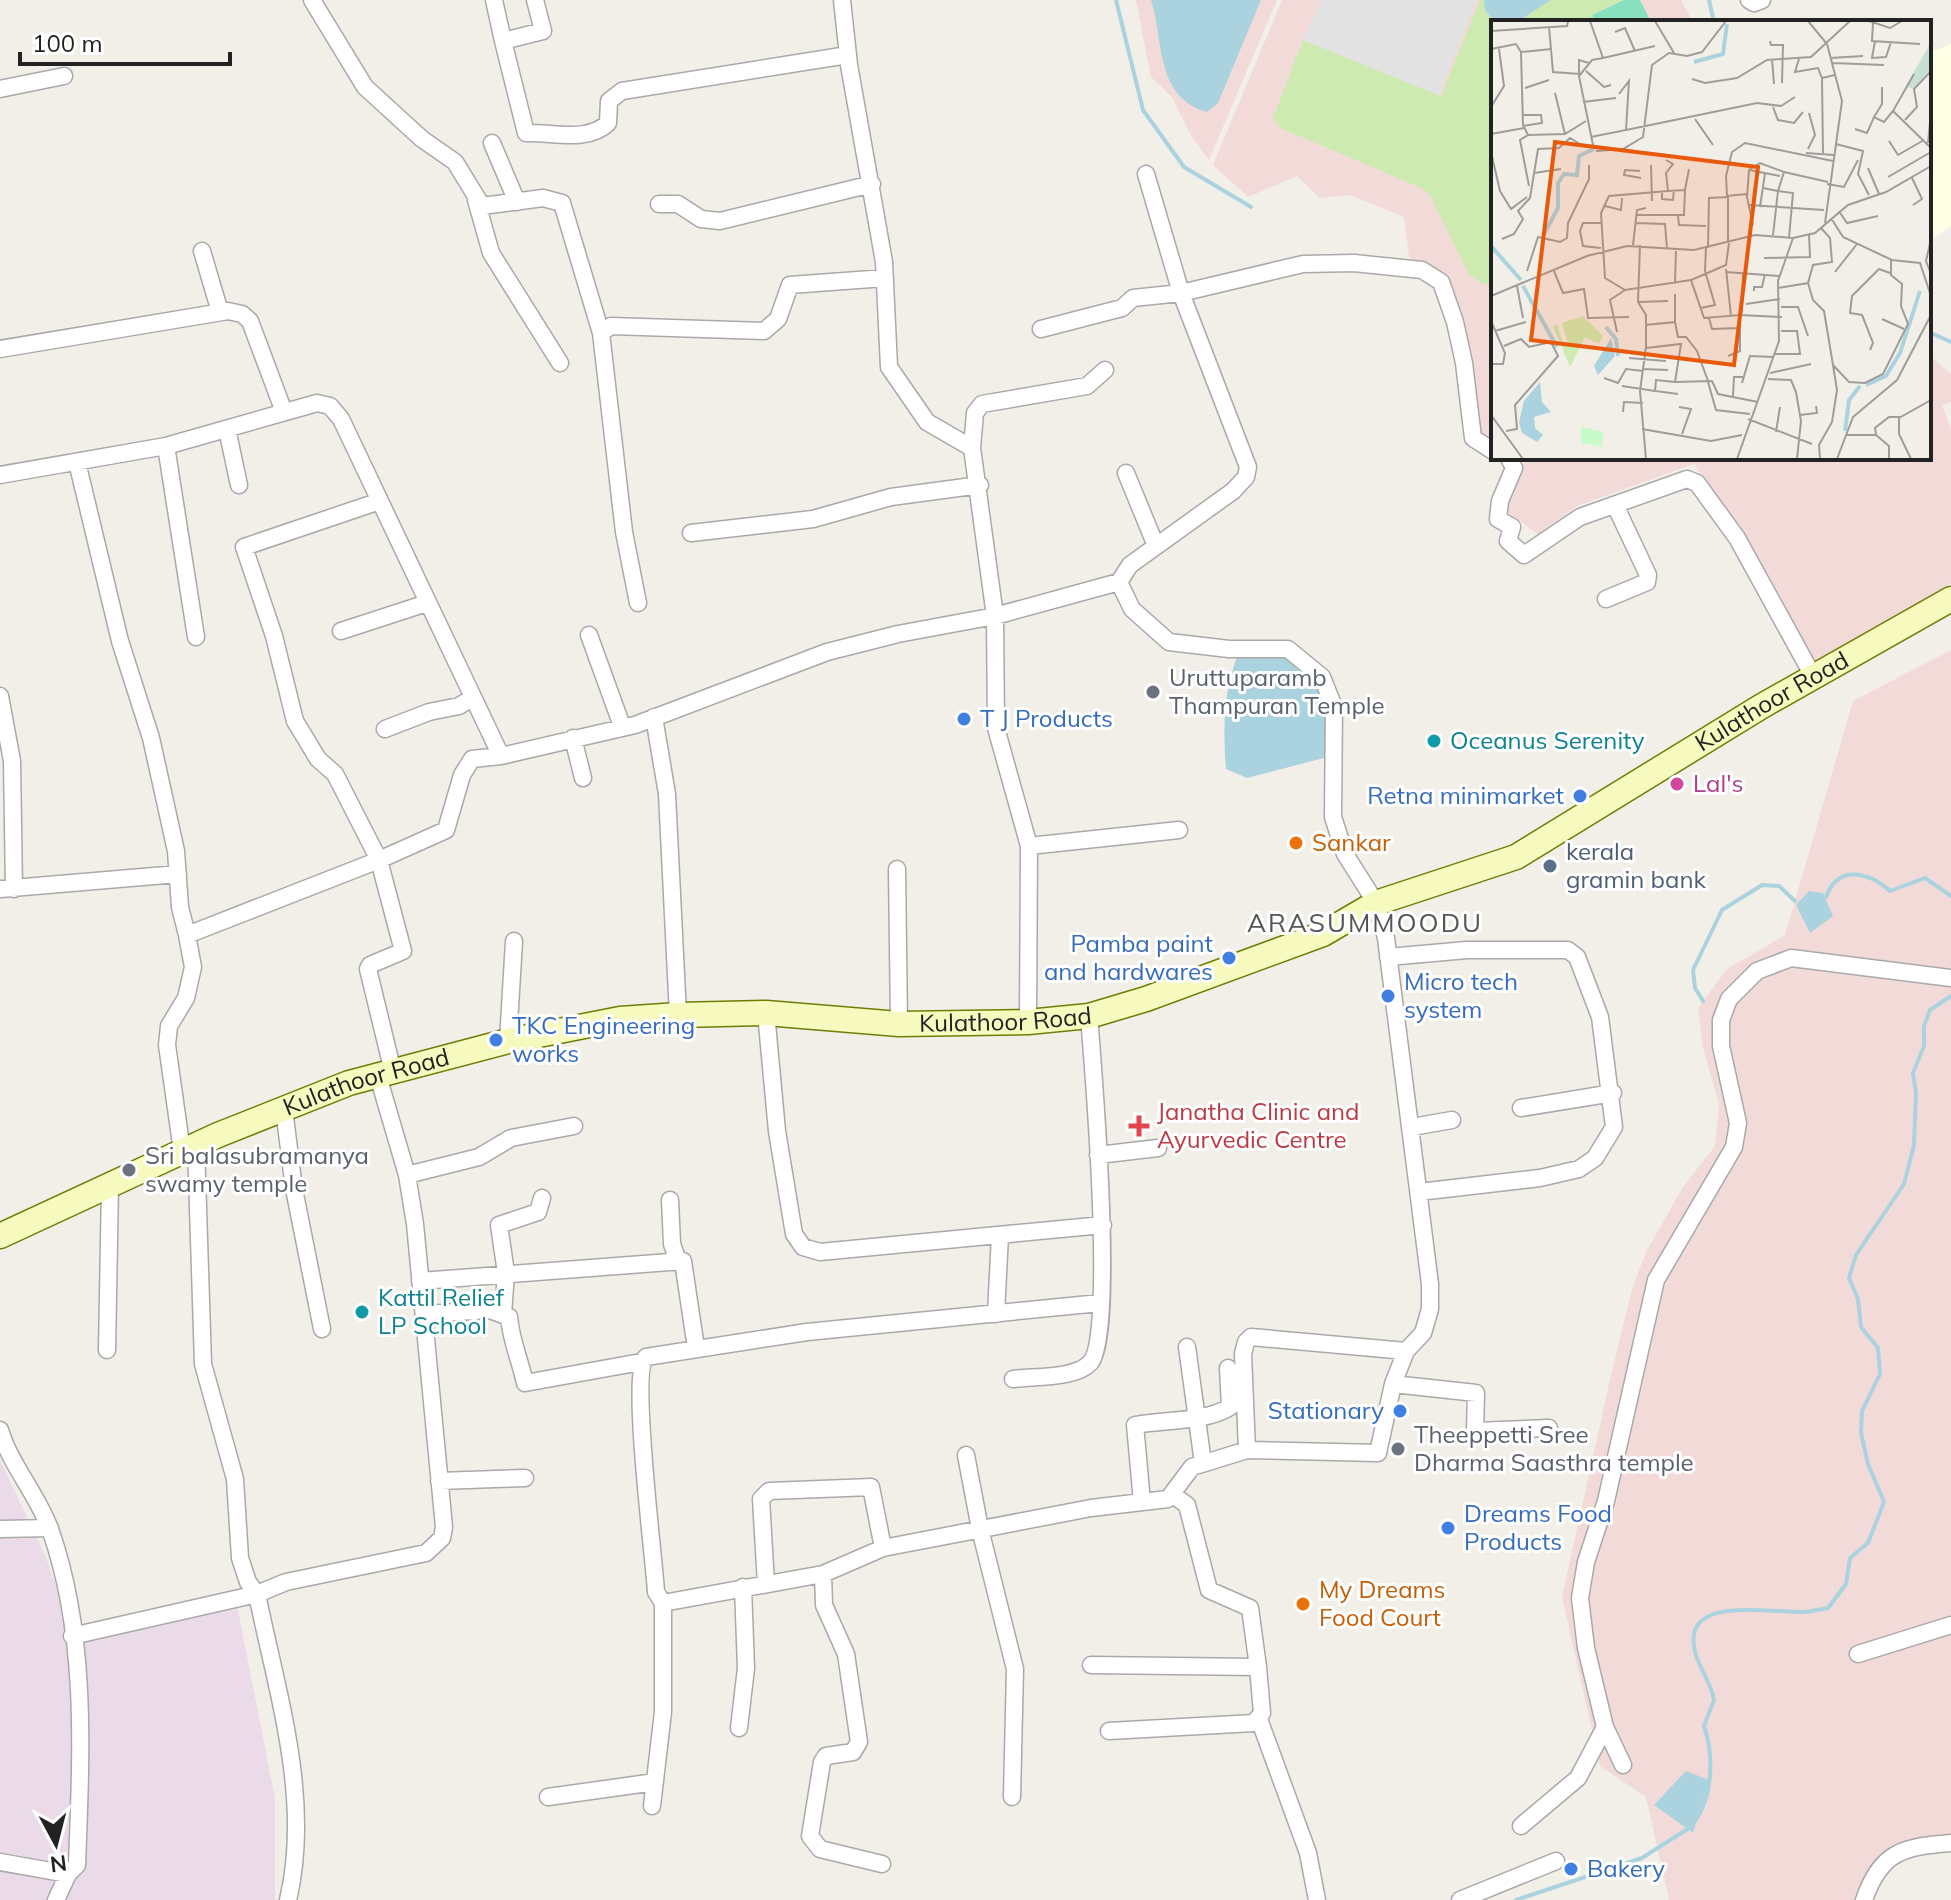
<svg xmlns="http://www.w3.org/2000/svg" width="1951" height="1900" font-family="Mulish,sans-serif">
<rect width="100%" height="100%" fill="#f2efe9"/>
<path fill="#f2dad9" d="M1136 0H1277L1209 160 1192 137 1172 97 1151 77Z
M1282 0H1681L1693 22H1493V445L1480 439 1441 273 1409 257 1404 217 1350 195 1320 198 1297 176 1248 197 1213 165Z
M1929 355 1951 374V402L1942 405 1951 429V583L1816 666 1760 561 1694 464 1577 506 1538 534 1502 508 1526 460 1523 458H1929Z
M1951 650V1846L1886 1863 1874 1900H1669L1646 1797 1600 1766 1562 1597 1609 1384 1632 1289 1646 1252 1683 1187 1715 1146 1719 1104 1703 1048 1698 1008 1727 969 1785 935 1853 701Z"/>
<path fill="#ebdbe8" d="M0 1460 45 1555 64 1608 68 1637 237 1605 275 1799V1900H0Z"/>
<path fill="#ffffe5" d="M1951 44V226L1929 241V53Z"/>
<path fill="#cdebb0" d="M1480 0H1484L1485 10 1495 22 1493 283 1483 284 1469 275 1430 195 1424 189 1280 128 1273 118 1303 40 1441 96Z
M1551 0H1624L1592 15 1595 22H1517Z"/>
<path fill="#88e0be" d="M1624 0H1640L1651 22H1595L1592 15Z"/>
<path fill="#e2e2e2" d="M1321 0H1476L1439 95 1303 40Z"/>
<path fill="#aad3df" d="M1151 0H1261L1218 103 1207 112C1155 97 1164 41 1151 0Z
M1484 0H1551L1517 22H1495L1485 10Z
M1237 657C1251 657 1274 653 1287 657 1322 668 1343 728 1324 758L1247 778 1226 769C1223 729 1223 694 1237 657Z
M1809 891 1823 893 1833 916 1810 933 1796 905Z
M1686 1771 1709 1780 1693 1833 1654 1805Z"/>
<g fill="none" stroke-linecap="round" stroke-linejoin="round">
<path stroke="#aad3df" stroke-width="4" d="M1116 0 1143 110 1184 167 1251 207
M1709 0 1714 22
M1929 332 1951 342
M1826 897C1838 864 1869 872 1890 891L1925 878 1951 896
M1703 1001 1695 988 1693 970 1722 910 1762 885 1779 886 1795 901
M1695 1821C1713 1796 1714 1755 1704 1726L1714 1700C1711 1678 1690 1659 1694 1634 1700 1598 1778 1613 1803 1612 1811 1612 1820 1609 1828 1608L1846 1584 1850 1558 1868 1543 1884 1502 1868 1464 1861 1433 1862 1411 1880 1374 1878 1348 1861 1327 1858 1299 1849 1278 1856 1255 1904 1184 1914 1145 1916 1093 1913 1073 1924 1046V1026L1930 1010 1951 996
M1516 1900 1642 1858 1689 1828"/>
<g stroke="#a9a9a9" stroke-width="19">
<path id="minor" d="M312 0 365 87 422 139 455 162 482 206 543 198 562 203 601 333
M494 0 503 41
M535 0 543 31 503 41 526 133C553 132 587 143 608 123L609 101 622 91 848 55
M842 0 849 65 884 262 889 367 927 422 972 448 995 616 996 728 1029 846 1028 1022
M1749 0 1754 3 1762 0
M0 89 64 76
M492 143 517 202
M476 200 491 253 560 363
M659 204H678L701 219 720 221 872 184
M202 251 220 312
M1041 329 1122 308 1133 298 1181 293 1303 264 1354 263 1422 270 1441 282 1455 322 1464 363 1473 438 1493 451
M0 349 228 311 242 314 250 321 284 412
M227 429 239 485
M166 446 196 637
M972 448 975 413 982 404 1087 386 1105 370
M1509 458 1514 468 1500 501 1498 519 1512 527 1508 541 1524 555 1580 517 1687 479 1697 483 1737 538 1813 676
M77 462 120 641 151 738 176 851 180 907 187 935
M1126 473 1156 546
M0 475 166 446 317 403 330 406 341 419 501 756 472 759 462 775 446 830 379 860 187 935 193 967 186 998 169 1026 167 1045 182 1151
M377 502 244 547 274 636 295 721 318 759 335 774 379 860 403 951 370 965 368 969 393 1072
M691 533 813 519 891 497 980 485
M1119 582 1130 565 1233 491 1246 477 1248 467 1181 293 1146 174
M1606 599 1647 582 1648 575 1615 505
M638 603 624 532 601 333 611 326 764 331 778 319 790 285 885 278
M341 631 427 603
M589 635 622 726
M0 696 12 761 14 889
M654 717 667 794 678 1015
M385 729 429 712 459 706 472 698
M573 738 583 778
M501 756 635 725 827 652 898 634 995 616 1119 582 1132 609 1169 642 1229 649H1288L1322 677 1334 707 1333 817 1345 854 1376 903 1386 938 1430 1284V1309L1423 1333 1406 1351 1393 1384 1378 1453 1247 1450 1192 1467 1168 1499 1091 1508 883 1548 823 1574
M1029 846 1179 830
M897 869 899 1024
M0 889 178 874
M1388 957 1467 950H1568L1577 957 1600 1017 1614 1127 1595 1158 1579 1169 1540 1178 1419 1192
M766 1013 777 1131 794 1234 803 1247 820 1252 1103 1225
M508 1041 514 941
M1521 1108 1613 1093
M284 1109 294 1189 322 1329
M1412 1127 1452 1120
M196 1145 203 1364 235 1479 240 1558 248 1582 257 1594 286 1582 426 1553 442 1538 444 1527 415 1224 407 1175 378 1076
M1098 1155 1158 1148
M407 1175 479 1157 511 1138 574 1126
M670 1200 672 1244 678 1261
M420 1281 683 1261 696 1348
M424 1314 490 1310 509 1317C511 1341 520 1360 525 1383L641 1362
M503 1314 506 1273 499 1225 538 1212 542 1198
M996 1314 1000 1235
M1187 1347 1203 1463
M107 1350 110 1186
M1013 1379C1034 1376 1075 1379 1090 1363 1116 1337 1093 1066 1089 1016
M1393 1384 1476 1393 1475 1431 1549 1428
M0 1430C11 1466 37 1494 50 1529 88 1636 81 1754 77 1865L68 1874 0 1862
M1247 1450 1243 1354 1246 1342 1251 1337 1406 1351
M966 1455 980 1529 1015 1669 1012 1797
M439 1481 525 1478
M1173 1495 1187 1505 1209 1590 1250 1608 1258 1667
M1142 1502 1135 1425C1166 1419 1203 1423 1230 1407L1228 1368
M0 1529 50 1528
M766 1584 761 1499 769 1491 871 1487 883 1548
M663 1603 656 1592C654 1556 630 1374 646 1357L807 1332 1100 1303
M72 1636 257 1594C277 1693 312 1799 288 1900
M1858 1654 1951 1625
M1091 1665 1258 1667 1262 1713 1254 1723 1109 1731
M1259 1719 1308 1853 1317 1900
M1605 1727 1586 1648 1580 1598 1586 1562 1606 1501 1656 1280 1734 1147 1738 1123 1721 1046V1020L1729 999 1757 971 1791 958 1951 978
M739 1728 746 1668 743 1587
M548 1797 655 1782
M652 1806 663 1712V1603L823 1574 824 1605 846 1654 859 1742 853 1752 826 1756 822 1762 810 1836 820 1849 882 1864
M1521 1826 1578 1778 1605 1727 1623 1765
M56 1900 68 1874
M1460 1900 1556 1861
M1864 1900C1881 1851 1903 1847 1951 1843"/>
</g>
<g stroke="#707d05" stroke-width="27">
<g id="secondary">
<path id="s1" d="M0 1236 218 1135 349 1083 508 1041 620 1019 678 1015 766 1013 899 1024 1028 1022 1089 1016 1146 999 1323 934 1376 903 1516 857 1762 706 1951 599"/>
</g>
</g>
<use href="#minor" stroke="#fff" stroke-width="16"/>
<use href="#secondary" stroke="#f7fabf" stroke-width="24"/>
</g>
<g fill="#6b7280" stroke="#fff" stroke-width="3">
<circle cx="1153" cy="692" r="8"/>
<circle cx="129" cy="1170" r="8"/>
<circle cx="1398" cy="1449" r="8"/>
</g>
<g fill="#3f7fe0" stroke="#fff" stroke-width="3">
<circle cx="964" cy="719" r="8"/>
<circle cx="1580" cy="796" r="8"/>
<circle cx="1229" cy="958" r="8"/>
<circle cx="1388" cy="996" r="8"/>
<circle cx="496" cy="1040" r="8"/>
<circle cx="1400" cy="1411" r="8"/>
<circle cx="1448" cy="1528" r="8"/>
<circle cx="1571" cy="1869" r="8"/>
</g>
<g fill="#0f9aa8" stroke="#fff" stroke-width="3">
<circle cx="1434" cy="741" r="8"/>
<circle cx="362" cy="1312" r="8"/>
</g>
<circle fill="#d1479c" stroke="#fff" stroke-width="3" cx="1677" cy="784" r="8"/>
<g fill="#e8710a" stroke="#fff" stroke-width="3">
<circle cx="1296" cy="843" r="8"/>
<circle cx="1303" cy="1604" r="8"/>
</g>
<circle fill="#5c6f8a" stroke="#fff" stroke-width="3" cx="1550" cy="866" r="8"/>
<path fill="#e0444e" stroke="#fff" stroke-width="3" d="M1135 1114h8v8h8v8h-8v8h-8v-8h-8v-8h8z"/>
<g text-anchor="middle" stroke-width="6" stroke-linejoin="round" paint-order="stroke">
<g font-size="24" fill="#5b616d" stroke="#fff" text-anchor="start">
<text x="1169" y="686">Uruttuparamb<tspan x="1169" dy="28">Thampuran Temple</tspan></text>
<text x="145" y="1164">Sri balasubramanya<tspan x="145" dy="28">swamy temple</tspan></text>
<text x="1414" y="1443">Theeppetti Sree<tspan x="1414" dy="28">Dharma Saasthra temple</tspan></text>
</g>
<g font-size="24" fill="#222" stroke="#fff">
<text dy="8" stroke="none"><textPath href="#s1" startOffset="1886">Kulathoor Road</textPath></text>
<text dy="8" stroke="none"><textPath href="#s1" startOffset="1046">Kulathoor Road</textPath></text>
<text dy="8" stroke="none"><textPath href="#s1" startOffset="398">Kulathoor Road</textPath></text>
</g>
<g font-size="24" fill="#366cbe" stroke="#fff" text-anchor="start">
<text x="980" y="727">T J Products</text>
<text x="1564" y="804" text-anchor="end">Retna minimarket</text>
<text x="1213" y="952" text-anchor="end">Pamba paint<tspan x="1213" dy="28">and hardwares</tspan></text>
<text x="1404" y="990">Micro tech<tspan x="1404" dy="28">system</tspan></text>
<text x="512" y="1034">TKC Engineering<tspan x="512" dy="28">works</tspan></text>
<text x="1384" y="1419" text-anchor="end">Stationary</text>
<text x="1464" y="1522">Dreams Food<tspan x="1464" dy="28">Products</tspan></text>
<text x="1587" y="1877">Bakery</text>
</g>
<g font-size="24" fill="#0d838f" stroke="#fff" text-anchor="start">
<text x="1450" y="749">Oceanus Serenity</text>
<text x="378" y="1306">Kattil Relief<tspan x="378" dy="28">LP School</tspan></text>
</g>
<g font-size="24" fill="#b23c85" stroke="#fff" text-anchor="start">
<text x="1693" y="792">Lal's</text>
</g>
<g font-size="24" fill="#c56008" stroke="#fff" text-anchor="start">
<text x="1312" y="851">Sankar</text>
<text x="1319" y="1598">My Dreams<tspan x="1319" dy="28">Food Court</tspan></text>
</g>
<g font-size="24" fill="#4e5e75" stroke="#fff" text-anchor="start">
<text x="1566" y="860">kerala<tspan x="1566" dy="28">gramin bank</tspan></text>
</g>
<g font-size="24" fill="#be3a42" stroke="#fff" text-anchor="start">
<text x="1157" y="1120">Janatha Clinic and<tspan x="1157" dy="28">Ayurvedic Centre</tspan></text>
</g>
<g font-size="26" letter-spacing="2" fill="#555" stroke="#fff">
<text x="1365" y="932">ARASUMMOODU</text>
</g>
</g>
<g transform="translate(1491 20)">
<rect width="440" height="440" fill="#f2efe9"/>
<path d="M92 296 112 316 108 324 94 317 79 347 62 306 66 304 72 324 77 323 71 303Z" fill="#cdebb0"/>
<path d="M440 22V48L422 69 415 66Z" fill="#c6e0d4"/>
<path d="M90 407 113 412 110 427 90 423Z" fill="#c8facc"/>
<path d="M120 318 124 336 107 355 103 346ZM49 362 51 382 60 392 43 397 44 408 52 415 46 422 31 413 28 402 33 381Z" fill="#aad3df"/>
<path fill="none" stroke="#aad3df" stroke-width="4" d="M203 42 232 34 236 4M52 216 67 188V163L73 154 86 155 88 136 103 129M0 226 30 260M32 266 66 327M115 307 125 319 127 336M375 365 395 356 409 333 429 271M354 411 358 380 369 366"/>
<path fill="none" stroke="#9f9d99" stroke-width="2" d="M99 1 112 38 101 40 88 56 102 125M164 1 183 33M317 1 336 24 351 81 334 203M378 1 399 8 411 1M382 3 381 21 429 24M58 7 62 52 89 54M0 11 76 6 77 1M124 12 134 8 144 31M279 21 280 25H292L291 63M384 21 381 38 395 37 400 22M0 29 25 24 30 32 32 105 37 115M30 32 61 29M112 38 164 26M339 38 372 36M281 39 283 64M308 39 304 52 327 48 331 58 344 55M341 43 393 45M95 51 113 67 120 65M88 54V40L98 43M423 54 402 91 440 128M331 58 332 133M201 59 214 63 246 58 276 40 320 37 359 1M34 68 58 60M64 73 74 114M92 82 125 78M0 87 13 66 8 29M282 87 287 100 303 103 312 92M32 95H50L51 103 32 106M383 97 391 84V67M204 99 222 125M414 100 426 87 423 69 440 51M364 109 376 113 383 97 393 102 402 91M135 110 266 83 290 86 304 77M0 114 33 108M37 115 29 120 38 166M37 115 74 114 95 101M100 117 135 110 138 61 128 74M398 121 407 135 433 120M437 123 440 92M345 124 372 131 367 154 378 175M317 129 324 115 318 93M105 131 132 129 152 117 161 45 178 33 196 36 211 32 235 1M0 132 9 171 20 189 36 177M315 133 343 135M175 140 182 144 175 153 177 171 194 170 198 149M160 145 161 181M377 148 388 174M259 149 269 143 293 152M149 151 134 150 133 155 150 158M43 153 70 149M397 157 440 132M421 158 431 179 422 185M336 164 353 167 367 140M272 168 287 171 293 152 337 162M177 171 118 176 110 193 114 258 134 270 200 260M171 173V179L182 180 183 170M256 174 236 176 235 156 241 132 254 123 342 141M257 185 333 190M114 186 130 190 131 178M269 187 274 153M348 191 356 203 387 196M145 195H193L194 170M187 196 188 205 215 206M340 198 352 217 401 240 429 243 440 276M110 203H92L89 211 92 226 110 228M144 203 174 204 176 229M262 205 256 177 258 150 289 156M282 215 287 171 302 173 298 218M11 219 23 214 32 199 27 191 39 178 47 129 68 128 79 118 92 126M440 219 435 241 440 254M142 225 146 190 155 188M149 225 147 282 155 295V327L149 371 155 439M217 228 218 178 237 177V222M273 238 319 237 318 214M235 249 240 296M36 251 47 217 69 222 76 218 77 203 98 159V145M63 251 72 273 93 269 97 298 138 297M235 252 288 256M344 252 366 224M184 262 185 231M317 263 322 280 333 291 342 345 358 362 374 363 392 354 417 304 410 286 411 264 400 255V240M26 266 32 298M287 268 317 263 322 245 341 242 339 218 330 208M263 271V267H271L274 254M0 276 96 236 136 226 203 230 264 215 302 218 324 213 357 185 395 172 440 146M147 282 177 281M255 284 289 279M290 287H307L317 316M210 288 224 285 214 251 215 228M251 293 252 252M249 295 291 297M218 298 221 309 249 308V295L213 298 200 260 235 245 238 223M391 299 413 309M0 301 14 333 12 344H0M184 302 187 317H195L206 331 217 361M154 305 184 302V274M4 311 35 302M126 312 119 280 134 270M13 326 30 319 38 327 60 322 67 336 24 385 26 409 15 411M155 328 190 324 184 362 221 361 227 374 267 382M379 330 382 323 371 295 359 293 361 276 388 249 399 253M284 334H309L306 311H290M237 336 249 331V308M138 338 175 341M152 349 177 350M279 353 320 344M113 358 127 363 135 349 152 351M277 359 300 360 305 372 310 401 306 439M184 362 165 360 164 371 187 374M217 362 225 390 259 394M251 363 259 336 283 337M131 366 164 371M242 376 243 357H252M188 387 200 389 191 414M132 392 133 382 152 383M0 395 32 439M309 395 326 393 325 386M257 399 321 424M151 409 220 421 251 415M285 412 289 387M356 415H385M398 438V426L385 415 384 408 398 397H409M246 439 288 321 287 261 302 218M329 439 328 425 341 402 346 370 342 345M346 439 362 397 406 360 440 295M420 439 408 414V398L440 380"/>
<path fill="#e8590c" fill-opacity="0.15" stroke="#e8590c" stroke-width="4" d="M64 122 267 147 243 345 40 320Z"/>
<rect width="440" height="440" fill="none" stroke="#222" stroke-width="4"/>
</g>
<g transform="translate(56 1844) rotate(173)" stroke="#ffffff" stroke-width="6" paint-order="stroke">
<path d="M0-6L14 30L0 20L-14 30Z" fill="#222222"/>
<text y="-12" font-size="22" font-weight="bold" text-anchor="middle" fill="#222222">N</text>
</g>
<path d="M20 52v12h210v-12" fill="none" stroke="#222222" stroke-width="4"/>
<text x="32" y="52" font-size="24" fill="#222222" stroke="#ffffff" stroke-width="6" paint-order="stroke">100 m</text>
</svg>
